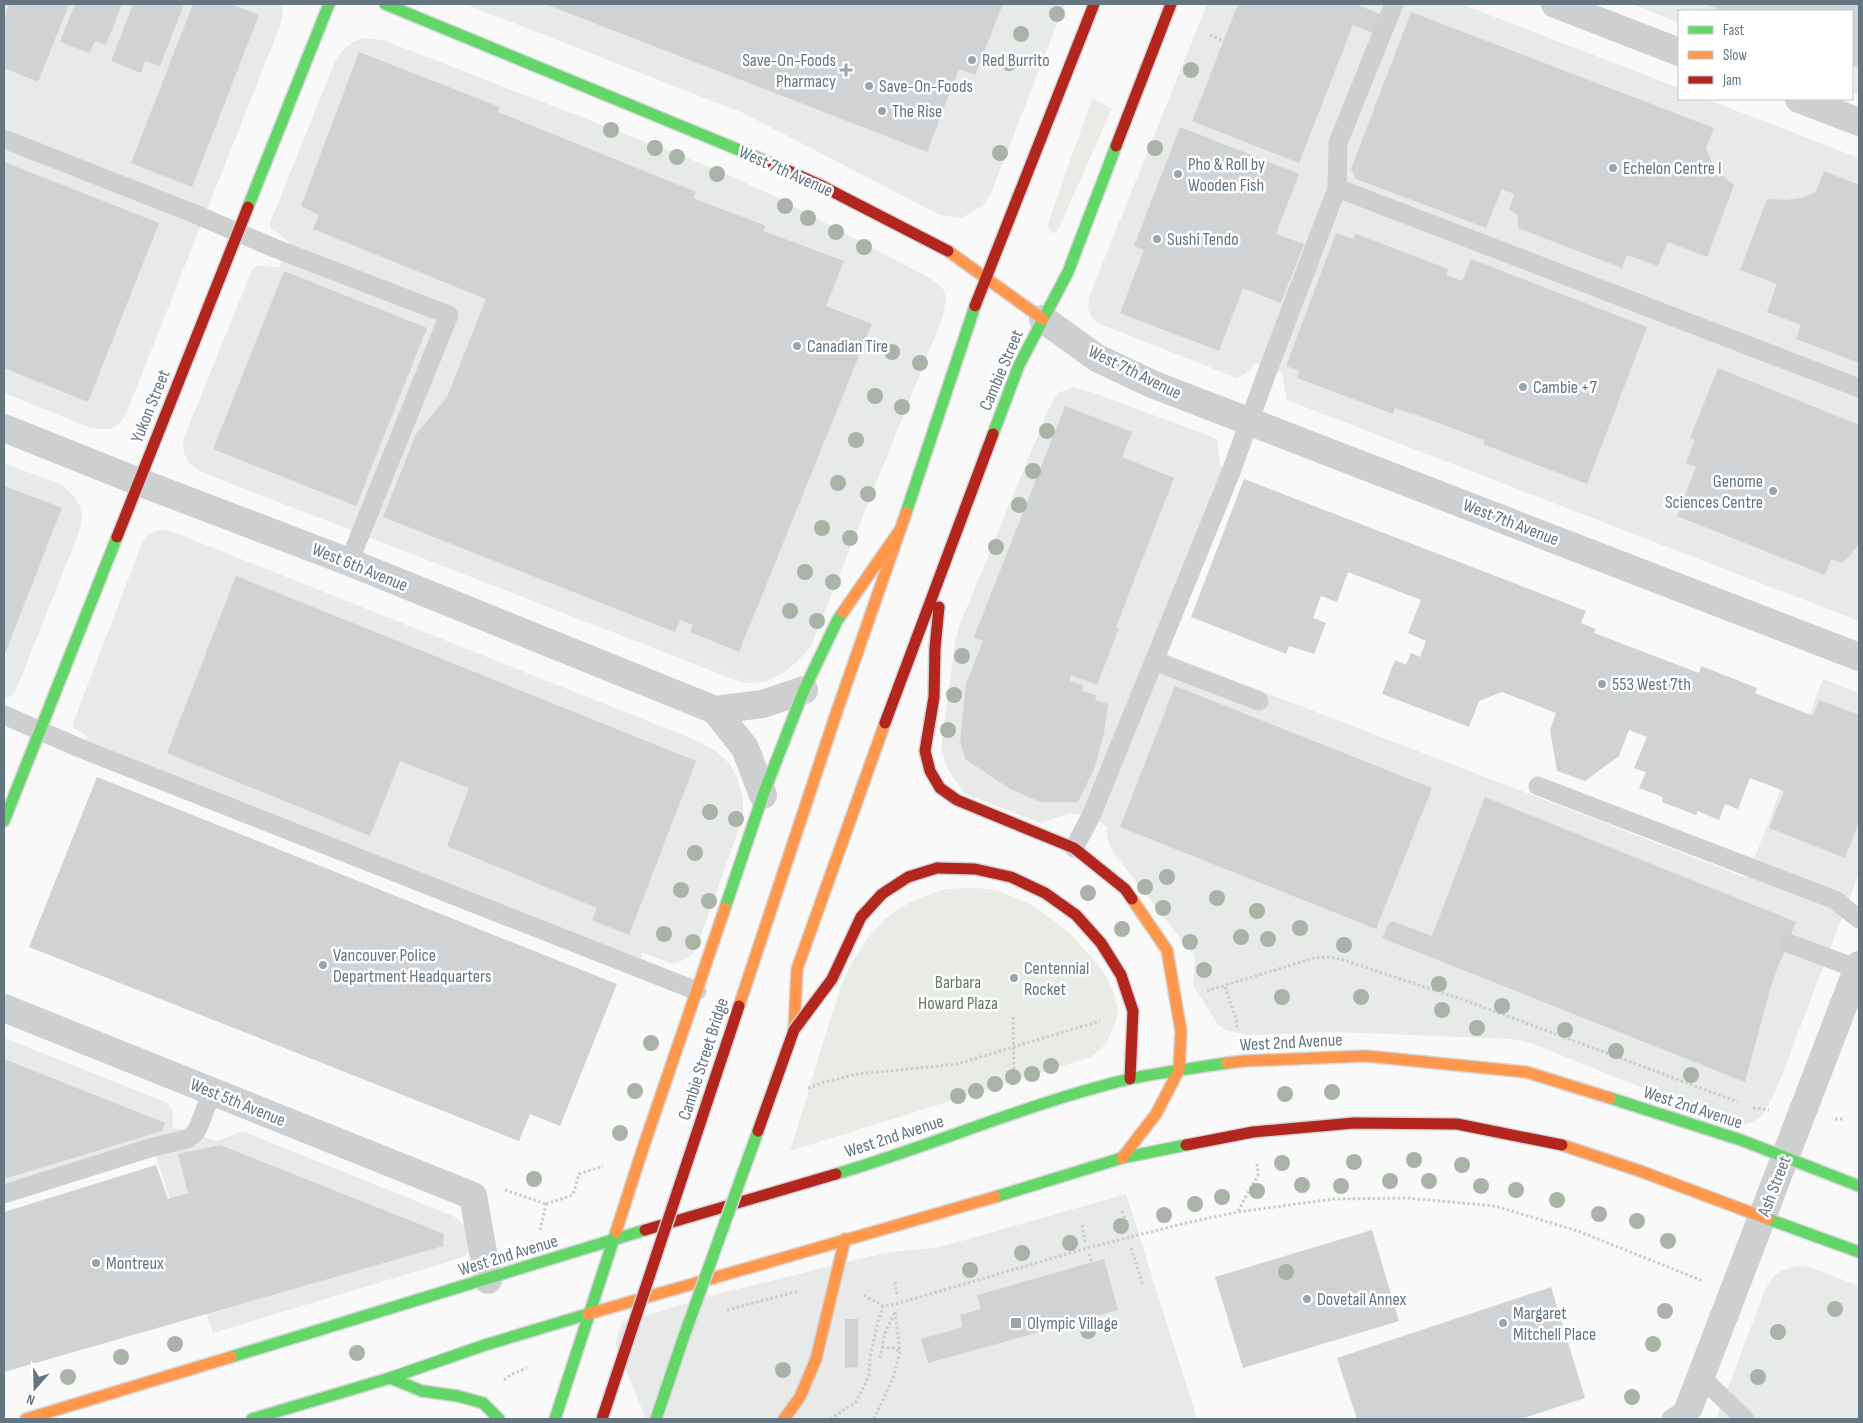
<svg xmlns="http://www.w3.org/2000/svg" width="1863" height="1423" font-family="'Sofia Sans Condensed',sans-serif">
<rect width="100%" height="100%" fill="#f9f9f9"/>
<path fill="#e8e9e9" d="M4 4H281L283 14 280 26 126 414 119 424 110 429H101L88 427 4 393Z
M465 4H1065L991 193 982 206 967 215 960 218 940 215 743 113Z
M1207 4H1461L1679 88V99H1706L1859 158V621L1287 400 1282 373 1256 363 1244 375 1237 378 1098 323 1091 316 1088 307 1089 297Z
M1632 4H1859V95L1852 92V11H1679V23Z
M363 38 383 40 715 169 774 196 924 275 938 284 944 290 946 299 942 319 811 646 798 661 783 673 767 681 752 683 741 682 199 471 189 463 184 453 183 440 252 270 257 266 279 267 289 241 272 230 270 223 334 64 342 51 353 42Z
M1073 387 1094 393 1215 438 1218 442 1220 466 1231 472 1158 651 1747 878 1823 679 1859 693V873L1777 1088 1763 1114 1754 1121 1747 1124 1728 1122 1531 1043 1512 1039 1335 1032 1247 1035 1228 1031 1218 1025 1193 985 1195 957 1112 851 1108 840 1107 827 1091 816 1070 813 1041 823 965 794 948 770 941 748 955 643 960 624 1050 406 1058 393Z
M4 463 62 485 74 496 80 506 82 517 79 532 16 690 13 695 7 698 4 697Z
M165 530 176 533 695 740 714 750 729 763 737 777 743 798V817L698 944 693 954 686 959 676 963H670L643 953 637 967 82 749 87 736 73 727V723L141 546 146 536 155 531Z
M4 1038 168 1103 173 1112 172 1127 217 1141 240 1132H245L455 1217 465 1226 471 1248 466 1255 457 1259 213 1333 153 1147 4 1194Z
M1126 1194 1197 1419H646L615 1343 622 1323 717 1294 884 1253 940 1247Z
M1797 1266 1810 1267 1859 1286V1419H1716L1765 1290 1773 1277 1781 1271Z"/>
<path fill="#e8ebe6" d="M1092 98 1112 109 1058 230 1055 233 1050 232 1047 227Z
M464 567 749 677 746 683 741 682 464 574Z
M976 888 996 890 1034 906 1071 934 1103 971 1113 990 1118 1008 1117 1018 1106 1044 1091 1057 790 1151 838 994C857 947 880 910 931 894 937 892 943 889 949 889 958 888 967 888 976 888Z"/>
<path fill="#d0d2d3" d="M9 4H69L38 82 4 68V18Z
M75 4H122L106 45 95 41 90 53 60 42Z
M133 4H184L160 66 145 61 141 73 111 61Z
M193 4H230L259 15 192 187 131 163Z
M545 4H1003L975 75 959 69 927 152Z
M1238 4H1361L1360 6 1383 15 1375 34 1353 25 1299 163 1192 121Z
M1705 4H1859V68L1852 66V11H1723Z
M1411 12 1714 128 1706 148 1711 161 1721 174 1734 185 1707 257 1668 242 1658 266 1627 255 1622 268 1518 228V216L1509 209 1514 194 1502 189 1486 228 1356 179 1351 169Z
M359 52 500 107 498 112 696 192 693 198 766 226 763 231 844 261 826 306 872 324 739 652 690 632 693 625 680 620 675 632 383 517 416 434 447 397 486 299 313 229 319 215 301 206Z
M1180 127 1299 174 1276 234 1304 244 1281 303 1243 288 1219 351 1120 313 1144 250 1134 246Z
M4 162 159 223 88 402 4 368Z
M1824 171 1859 185V363L1796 339 1801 325 1767 312 1777 284 1740 270 1767 199 1786 200 1802 198 1816 192Z
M1336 233 1353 239 1356 234 1448 269 1446 275 1462 281 1471 259 1647 327 1587 484 1483 444 1484 440 1412 413V414L1395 408 1393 414 1297 378 1300 371 1286 366Z
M284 271 427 328 356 506 213 449Z
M1718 368 1859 425V543L1850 556 1842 563 1831 559 1825 575 1677 516 1696 467 1686 463 1695 440 1690 438Z
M1065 406 1132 432 1122 457 1174 478 1116 627 1119 628 1097 685 1071 675 1069 681 1083 685 1082 691 1096 695 1095 700 1108 704 1104 733 1094 769 1078 802H1040L1010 789 965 759 960 740 966 684 983 641 974 637Z
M1244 479 1586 611 1581 623 1596 629 1594 633 1699 673 1701 666 1757 688 1755 693 1813 716 1819 700 1859 715V822L1845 858 1769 828 1784 791 1750 778 1738 809 1725 804 1719 820 1698 811 1696 815 1662 802 1663 797 1639 788 1646 772 1634 768 1647 737 1629 730 1619 756 1585 781 1557 771 1550 730 1556 713 1502 692 1479 701 1469 727 1382 694 1395 660 1406 665 1411 653 1420 657 1426 641 1408 633 1421 600 1348 572 1337 602 1321 596 1313 618 1326 623 1314 654 1289 646 1286 654 1191 617Z
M4 486 62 508 4 656Z
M236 576 696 761 629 935 592 920 597 908 447 846 469 788 400 761 370 836 167 753Z
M1175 686 1432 788 1376 929 1120 827Z
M97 777 617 984 560 1126 530 1114 519 1141 29 947Z
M1485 797 1796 922 1772 982 1745 1082 1382 938 1388 924 1392 921 1432 936Z
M4 1059 165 1123 162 1131 4 1179Z
M220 1145 444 1234 443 1246 4 1372V1212L156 1165 168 1199 188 1193 178 1154Z
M1372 1230 1399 1321 1243 1368 1215 1277Z
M1104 1259 1118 1310 928 1363 921 1339 963 1327 960 1315 981 1309 977 1295Z
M1551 1287 1585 1398 1521 1419H1357L1337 1358Z
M845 1319H858V1367L845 1368Z"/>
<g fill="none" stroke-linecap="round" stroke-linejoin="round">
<g stroke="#d5d6d7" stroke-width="14">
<path id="fast" d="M385 4 773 164
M248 207 329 4
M993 434 1019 365 1068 272 1116 146
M906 513 975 306
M4 821 117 537
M725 908 763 795 804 690 837 621 843 612
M1610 1098 1741 1140 1859 1186
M836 1174C934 1145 1029 1103 1129 1079 1161 1072 1195 1068 1227 1063
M995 1197 1122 1158 1186 1145
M1768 1219 1859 1252
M231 1357 645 1230
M390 1378 422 1391 458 1396 483 1403 499 1419
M252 1419 390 1378 485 1345 588 1314
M555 1419 616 1232
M656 1419 683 1339"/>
</g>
<g stroke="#d5d6d7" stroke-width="14">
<path id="slow" d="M948 251 1043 319
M843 612 900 530
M837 711 906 513
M794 1030 797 969 885 723
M1227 1063 1244 1061 1366 1056 1526 1072 1610 1098
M1562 1145 1640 1171 1768 1219
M1122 1158 1156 1114 1179 1070 1181 1031 1167 950 1132 899
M616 1232 642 1151 725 908
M588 1314 995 1197
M26 1419 231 1357
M784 1419 800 1397 816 1359 845 1239"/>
</g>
<g stroke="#d5d6d7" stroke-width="14">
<path id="jam" d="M1116 146 1171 4
M773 164 820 185 948 251
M975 306 1094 4
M117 537 248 207
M939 607 935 648 934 697 925 751 930 771 940 788 957 800 1074 848 1125 889 1132 899
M885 723 993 434
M937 868 975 869 1011 877 1045 893 1076 915 1101 943 1121 975 1133 1011 1130 1079
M1186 1145 1253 1132 1354 1123 1457 1124 1562 1145
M645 1230 836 1174"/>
</g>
<path stroke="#cbcccd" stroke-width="3" stroke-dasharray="2.5 2.5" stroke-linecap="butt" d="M1210 35 1223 41
M1225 987 1236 1019 1237 1030
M1207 991 1314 958 1329 957 1341 959 1467 1001 1738 1102
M1013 1017 1014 1072
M808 1088 825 1082 858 1074 957 1064 1100 1021
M1753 1108 1769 1110
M1835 1119H1845
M505 1190 546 1204
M546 1204 573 1195 579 1174 603 1166
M1122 1211 1127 1224
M1238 1211 1258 1175 1257 1163
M1082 1225 1085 1242
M540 1230 546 1204
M1131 1248 1143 1285
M1089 1254 1092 1262
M895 1282 897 1294
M864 1295 883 1306 896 1304 1087 1248 1186 1223 1238 1212 1333 1199 1407 1198 1495 1206 1578 1231 1703 1281
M727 1310 799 1291
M882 1347 895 1348 900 1352
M880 1358 885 1333 895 1312
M504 1380 512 1374 527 1368
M830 1419 856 1402 869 1376 870 1358 878 1322 883 1306
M874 1419 893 1378 900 1352 895 1311"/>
<path stroke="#cecfd0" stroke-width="19" d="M4 139 195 214 274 248 449 315 349 562
M1337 188 1859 388
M1154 661 1259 701
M4 715 82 749 697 991
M1538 786 1835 900 1859 919
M1074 848 1091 816 1231 472 1266 375 1337 188 1338 143 1394 4
M1788 943 1858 969
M4 1194 153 1147 187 1139 194 1134 198 1128 212 1092
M1701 1377 1745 1419
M1671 1419 1689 1407"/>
<path stroke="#cecfd0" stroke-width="28" d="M1555 4 1679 52
M1799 99 1859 122
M1043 319 1097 358 1152 384 1859 657
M4 428 139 482 349 562 715 710 763 704 804 690
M715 710 745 748 763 795
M4 1008 473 1196 488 1280
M1689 1407 1859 965"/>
<use href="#fast" stroke="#63d668" stroke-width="11"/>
<use href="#slow" stroke="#ff974d" stroke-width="11"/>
<use href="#jam" stroke="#b3261e" stroke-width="11"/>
<g stroke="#d5d6d7" stroke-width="14" stroke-linecap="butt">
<path id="fast-bridge" d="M683 1339 758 1131"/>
</g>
<g stroke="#d5d6d7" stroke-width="14" stroke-linecap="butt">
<path id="slow-bridge" d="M739 1006 837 711"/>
</g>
<g stroke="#d5d6d7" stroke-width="14" stroke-linecap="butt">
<path id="jam-bridge" d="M758 1131 794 1030 832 979 861 917 882 894 908 877 937 868
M602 1419 739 1006"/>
</g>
<use href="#fast-bridge" stroke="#63d668" stroke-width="11"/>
<use href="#slow-bridge" stroke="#ff974d" stroke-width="11"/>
<use href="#jam-bridge" stroke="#b3261e" stroke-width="11"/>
</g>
<g fill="#a9b3a7">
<circle cx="1057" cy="14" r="8"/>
<circle cx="1021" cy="34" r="8"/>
<circle cx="1009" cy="63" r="8"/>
<circle cx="1191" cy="70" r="8"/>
<circle cx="611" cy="130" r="8"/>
<circle cx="655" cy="148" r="8"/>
<circle cx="1155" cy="148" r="8"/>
<circle cx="1000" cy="153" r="8"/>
<circle cx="677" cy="157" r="8"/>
<circle cx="717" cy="174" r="8"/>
<circle cx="785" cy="206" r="8"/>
<circle cx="808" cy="218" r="8"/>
<circle cx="836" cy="232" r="8"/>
<circle cx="864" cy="247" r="8"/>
<circle cx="892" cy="352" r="8"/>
<circle cx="920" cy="363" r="8"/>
<circle cx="875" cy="396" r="8"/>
<circle cx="902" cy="407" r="8"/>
<circle cx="1047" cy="431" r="8"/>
<circle cx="856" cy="440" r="8"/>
<circle cx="1033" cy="471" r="8"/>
<circle cx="838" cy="483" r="8"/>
<circle cx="868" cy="494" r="8"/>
<circle cx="1019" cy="505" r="8"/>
<circle cx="822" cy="528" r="8"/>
<circle cx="850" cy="538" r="8"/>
<circle cx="996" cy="547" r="8"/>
<circle cx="805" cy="572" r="8"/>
<circle cx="833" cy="582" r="8"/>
<circle cx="790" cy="611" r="8"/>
<circle cx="817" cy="621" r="8"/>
<circle cx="962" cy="656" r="8"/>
<circle cx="954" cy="695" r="8"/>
<circle cx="948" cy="730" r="8"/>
<circle cx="710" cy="812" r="8"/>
<circle cx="736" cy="819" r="8"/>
<circle cx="695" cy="853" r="8"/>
<circle cx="1167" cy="877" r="8"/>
<circle cx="1145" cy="887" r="8"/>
<circle cx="681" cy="890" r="8"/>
<circle cx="1088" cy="893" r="8"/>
<circle cx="1217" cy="898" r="8"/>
<circle cx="709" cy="901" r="8"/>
<circle cx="1163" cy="908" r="8"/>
<circle cx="1257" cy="911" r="8"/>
<circle cx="1300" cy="928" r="8"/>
<circle cx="1122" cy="929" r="8"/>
<circle cx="664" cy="934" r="8"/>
<circle cx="1241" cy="937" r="8"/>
<circle cx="1268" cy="939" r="8"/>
<circle cx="693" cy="942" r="8"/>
<circle cx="1190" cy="942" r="8"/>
<circle cx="1344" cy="945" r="8"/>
<circle cx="1204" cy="970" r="8"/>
<circle cx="1439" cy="984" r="8"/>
<circle cx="1282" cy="997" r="8"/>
<circle cx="1361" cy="997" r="8"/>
<circle cx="1502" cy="1006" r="8"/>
<circle cx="1442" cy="1010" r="8"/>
<circle cx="1477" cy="1028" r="8"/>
<circle cx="1565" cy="1030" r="8"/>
<circle cx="651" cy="1043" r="8"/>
<circle cx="1616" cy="1051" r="8"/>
<circle cx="1051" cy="1066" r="8"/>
<circle cx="1032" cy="1074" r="8"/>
<circle cx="1691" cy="1075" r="8"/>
<circle cx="1013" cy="1077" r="8"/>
<circle cx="995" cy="1084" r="8"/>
<circle cx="635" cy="1091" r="8"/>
<circle cx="976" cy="1091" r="8"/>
<circle cx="1332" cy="1092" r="8"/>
<circle cx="1285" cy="1094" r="8"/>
<circle cx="958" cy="1096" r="8"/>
<circle cx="620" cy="1133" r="8"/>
<circle cx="1414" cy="1160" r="8"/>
<circle cx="1354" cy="1162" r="8"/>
<circle cx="1282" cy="1163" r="8"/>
<circle cx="1462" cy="1165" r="8"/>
<circle cx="534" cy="1179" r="8"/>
<circle cx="1390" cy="1181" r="8"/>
<circle cx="1429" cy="1181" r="8"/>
<circle cx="1302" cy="1185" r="8"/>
<circle cx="1341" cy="1186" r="8"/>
<circle cx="1481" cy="1186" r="8"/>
<circle cx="1516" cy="1190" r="8"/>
<circle cx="1257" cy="1191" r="8"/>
<circle cx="1222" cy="1197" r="8"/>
<circle cx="1557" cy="1200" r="8"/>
<circle cx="1195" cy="1204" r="8"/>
<circle cx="1599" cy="1214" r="8"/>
<circle cx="1164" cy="1215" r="8"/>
<circle cx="1637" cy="1221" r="8"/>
<circle cx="1121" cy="1226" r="8"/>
<circle cx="1668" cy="1241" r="8"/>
<circle cx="1070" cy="1243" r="8"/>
<circle cx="1022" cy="1253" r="8"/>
<circle cx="970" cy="1270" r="8"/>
<circle cx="1286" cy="1272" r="8"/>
<circle cx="1835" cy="1309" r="8"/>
<circle cx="1665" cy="1311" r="8"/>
<circle cx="1088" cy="1331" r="8"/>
<circle cx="1778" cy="1332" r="8"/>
<circle cx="175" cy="1344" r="8"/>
<circle cx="1653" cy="1344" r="8"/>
<circle cx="357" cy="1353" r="8"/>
<circle cx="121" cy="1357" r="8"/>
<circle cx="783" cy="1370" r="8"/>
<circle cx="68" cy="1377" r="8"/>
<circle cx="1758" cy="1377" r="8"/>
<circle cx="1632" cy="1397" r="8"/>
</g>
<g fill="#99a4ac" stroke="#fff" stroke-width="2">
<circle cx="972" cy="60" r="5"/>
<path d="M843.5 62.5h5v5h5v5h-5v5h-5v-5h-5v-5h5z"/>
<circle cx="869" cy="86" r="5"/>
<circle cx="882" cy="111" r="5"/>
<circle cx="1613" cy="168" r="5"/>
<circle cx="1178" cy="174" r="5"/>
<circle cx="1157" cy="239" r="5"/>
<circle cx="797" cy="346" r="5"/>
<circle cx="1523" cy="387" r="5"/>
<circle cx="1773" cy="491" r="5"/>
<circle cx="1602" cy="684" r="5"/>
<circle cx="323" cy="965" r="5"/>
<circle cx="1014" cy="978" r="5"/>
<circle cx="96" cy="1263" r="5"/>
<circle cx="1307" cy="1299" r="5"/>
<rect x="1010" y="1317" width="12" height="12" rx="2.5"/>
<circle cx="1503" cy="1323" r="5"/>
</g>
<g text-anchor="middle" stroke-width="5" stroke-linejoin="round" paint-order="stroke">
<g font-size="18" fill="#657683" stroke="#fff" text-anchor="start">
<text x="836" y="66" text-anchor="end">Save-On-Foods<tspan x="836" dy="21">Pharmacy</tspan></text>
<text x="982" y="66">Red Burrito</text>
<text x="879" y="92">Save-On-Foods</text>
<text x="892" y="117">The Rise</text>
<text x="1188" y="170">Pho &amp; Roll by<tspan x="1188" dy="21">Wooden Fish</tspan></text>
<text x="1623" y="174">Echelon Centre I</text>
<text x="1167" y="245">Sushi Tendo</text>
<text x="807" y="352">Canadian Tire</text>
<text x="1533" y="393">Cambie +7</text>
<text x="1763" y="487" text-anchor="end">Genome<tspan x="1763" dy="21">Sciences Centre</tspan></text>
<text x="1612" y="690">553 West 7th</text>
<text x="333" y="961">Vancouver Police<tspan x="333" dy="21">Department Headquarters</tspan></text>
<text x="1024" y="974">Centennial<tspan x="1024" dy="21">Rocket</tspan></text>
<text x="106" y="1269">Montreux</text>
<text x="1317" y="1305">Dovetail Annex</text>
<text x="1513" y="1319">Margaret<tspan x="1513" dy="21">Mitchell Place</tspan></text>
<text x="1027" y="1329">Olympic Village</text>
</g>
<g font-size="18" fill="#657683" stroke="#fff">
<text transform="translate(786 171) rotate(24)" y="6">West 7th Avenue</text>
<text transform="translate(1001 370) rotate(-67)" y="6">Cambie Street</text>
<text transform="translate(1135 372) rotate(26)" y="6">West 7th Avenue</text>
<text transform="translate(150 406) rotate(-68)" y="6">Yukon Street</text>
<text transform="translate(1511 522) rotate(21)" y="6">West 7th Avenue</text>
<text transform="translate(360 567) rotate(22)" y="6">West 6th Avenue</text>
<text transform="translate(1291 1042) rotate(-3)" y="6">West 2nd Avenue</text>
<text transform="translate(703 1059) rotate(-72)" y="6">Cambie Street Bridge</text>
<text transform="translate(238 1102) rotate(22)" y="6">West 5th Avenue</text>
<text transform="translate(1693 1107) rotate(18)" y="6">West 2nd Avenue</text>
<text transform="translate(894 1136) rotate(-18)" y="6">West 2nd Avenue</text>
<text transform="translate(1774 1186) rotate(-69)" y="6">Ash Street</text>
<text transform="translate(508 1255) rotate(-17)" y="6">West 2nd Avenue</text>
</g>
<g font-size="18" fill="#687a64" stroke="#fff">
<text x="958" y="988">Barbara<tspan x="958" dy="21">Howard Plaza</tspan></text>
</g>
</g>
<rect width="1863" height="1423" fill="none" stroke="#657683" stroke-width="10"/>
<rect x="1678" y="10" width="175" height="90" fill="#ffffff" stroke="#c1c8cd"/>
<rect x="1688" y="26" width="25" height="8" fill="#63d668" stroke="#c1c8cd"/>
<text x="1723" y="35" font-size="15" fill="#657683">Fast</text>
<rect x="1688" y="51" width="25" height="8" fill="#ff974d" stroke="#c1c8cd"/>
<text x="1723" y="60" font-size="15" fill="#657683">Slow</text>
<rect x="1688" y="76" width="25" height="8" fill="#b3261e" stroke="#c1c8cd"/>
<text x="1723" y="85" font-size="15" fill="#657683">Jam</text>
<g transform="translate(35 1388) rotate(200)" stroke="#ffffff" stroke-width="4" paint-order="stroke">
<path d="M0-4L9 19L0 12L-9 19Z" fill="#657683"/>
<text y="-8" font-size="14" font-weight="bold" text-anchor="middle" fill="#657683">N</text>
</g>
</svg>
